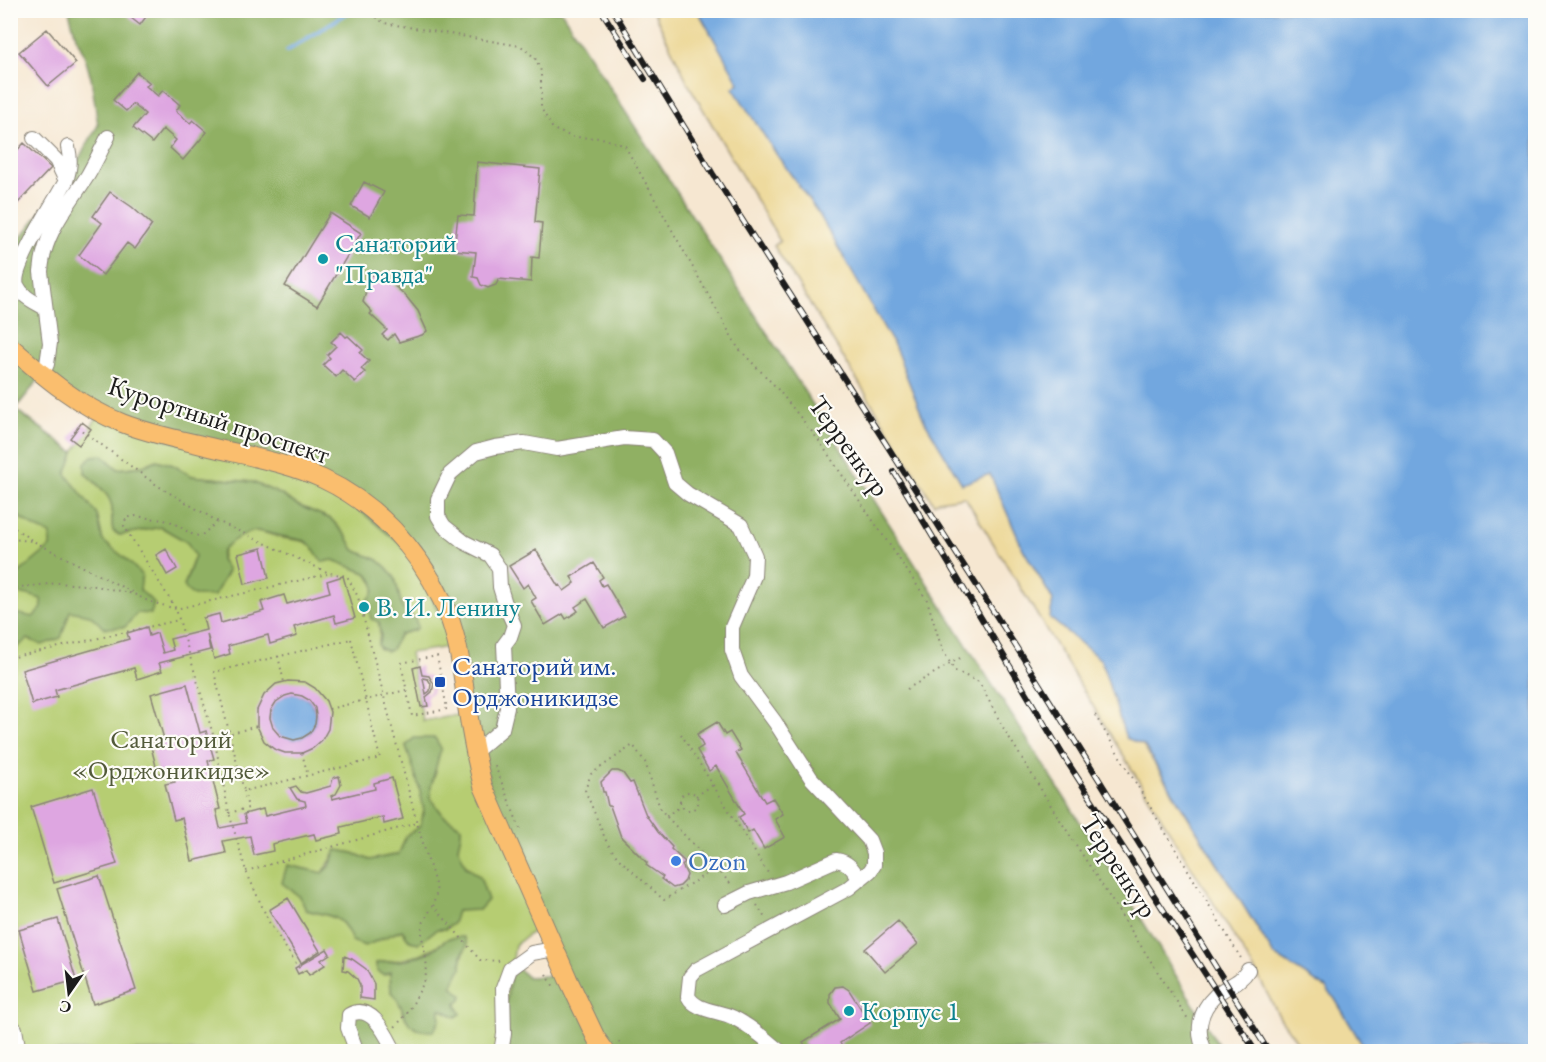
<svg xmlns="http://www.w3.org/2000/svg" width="1546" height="1062" font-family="'EB Garamond',serif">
<rect width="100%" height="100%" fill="#fdfcf7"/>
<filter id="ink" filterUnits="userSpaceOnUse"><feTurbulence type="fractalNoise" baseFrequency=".0167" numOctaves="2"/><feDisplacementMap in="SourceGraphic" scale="12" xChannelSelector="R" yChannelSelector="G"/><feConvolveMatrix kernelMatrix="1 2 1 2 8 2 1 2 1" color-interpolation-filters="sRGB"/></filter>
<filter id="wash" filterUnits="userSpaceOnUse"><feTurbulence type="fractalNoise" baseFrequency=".008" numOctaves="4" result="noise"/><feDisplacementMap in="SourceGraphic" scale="24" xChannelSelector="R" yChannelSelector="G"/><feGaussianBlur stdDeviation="1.35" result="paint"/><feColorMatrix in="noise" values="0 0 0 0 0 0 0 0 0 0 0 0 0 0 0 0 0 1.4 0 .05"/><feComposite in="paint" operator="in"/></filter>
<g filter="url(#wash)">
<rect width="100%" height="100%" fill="#f6e7d1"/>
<path fill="#b6cd72" stroke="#697447" stroke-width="1.5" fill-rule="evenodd" d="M10 349 41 376 15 409 74 452 98 416 283 469 340 494 411 553 455 646 410 653 423 721 469 713 544 923 515 945 500 1051H11ZM102 455 118 469 143 466 157 460 173 465 192 476 252 482 280 494 297 505 331 519 347 537 354 550 378 560 387 568 395 578 402 608 415 619V630L400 634 395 643 388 651 380 649 378 645C383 629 376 613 371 597L376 587 366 573 333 560 319 558C311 538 300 541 282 538 273 536 264 531 255 531 246 532 227 542 223 550 223 550 222 558 221 559 230 573 221 583 214 595L195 596 186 579 195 556 187 542 161 527 119 535 113 531C111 523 113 515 112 507 110 493 94 482 85 473ZM406 746 436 771 431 786V799L444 816 461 827C461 834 458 839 458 846 458 860 470 870 480 877L466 910 457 911 445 929H437L419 943 410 941 402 930 365 946 352 941C342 913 331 917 306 910L287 865 323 873 337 850 353 853 370 860 399 854 406 836 420 826 424 811 419 786ZM449 938 467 945C460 959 461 971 452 986L458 992 456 1017 440 1009 406 1019 399 1000 391 992 390 972 384 975 377 971 376 963C407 960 423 956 449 938Z"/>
<path fill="#90b064" stroke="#566640" stroke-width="1.5" d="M69 11H561L1128 897 1222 1051H500L512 964 528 977 567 975 484 786 458 655 411 553 340 494 283 469 164 439 41 377 15 409 74 453 66 474 97 514 103 541 125 558 142 575 140 590 154 603 151 614 137 613 125 627 104 628 90 615 70 611 61 638 42 645 28 639 16 648 11 647V618L14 613 33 617 42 608 41 599 29 595 11 592 13 578 50 547V534L36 528 11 512V250L66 181 98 125 91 78 84 54 76 37Z
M102 455 118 469 143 466 157 460 173 465 192 476 252 482 280 494 297 505 331 519 347 537 354 550 378 560 387 568 395 578 402 608 415 619 418 627 415 630 400 634 391 650C385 652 381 650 378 645L381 636 379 622 371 619 367 600C378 591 376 582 366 573L333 560 323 562C316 556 315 546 305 541 302 540 300 540 296 539 284 538 265 531 255 531 245 532 219 546 221 559 222 562 226 567 228 571L214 596C201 595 191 599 184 586L195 556 187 542 161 527 120 535 113 531C111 523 113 515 112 507 110 493 94 482 85 473V463L92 456Z
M414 738H435L441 748 431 786V799L444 816 461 827V834L458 847 466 867 480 877 488 900 479 910 457 911 453 924 445 929H437L419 943 410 941 402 930 365 946 352 941C342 913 331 917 306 910L300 897 282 883 287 865 323 873 330 865 337 850 353 853 370 860 399 854 406 836 420 826 424 811 419 786 406 746Z
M464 937 467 945 462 955 461 968 452 986 462 995 461 1000 456 1004 461 1014 456 1017 440 1009V1019L434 1031C428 1031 419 1031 415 1028 402 1021 404 1003 391 992L390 972 384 975 377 971 376 963 407 960 431 951 449 938Z
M365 1011 394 1051H357L349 1015Z"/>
<path fill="#eeda9e" stroke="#857b5d" stroke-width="1.5" d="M653 11H698L739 83 734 88 777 155 819 214 895 347 924 420 962 483 990 474 1023 549 1053 600 1050 618 1101 660 1126 738 1143 745 1274 955 1326 988 1335 999 1366 1051H1304L1280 1018 1257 974 965 497 938 501 934 504 774 246 780 241 690 87Z"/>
<path fill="#72a7df" stroke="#47627e" stroke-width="1.5" d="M698 11H1535V1051H1366L1335 999 1326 988 1274 955 1144 745 1126 738 1101 660 1050 618 1053 600 1023 549 990 474 962 484 924 420 895 347 819 214 777 155 733 88 739 83Z
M270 717a23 23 0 1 1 46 0a23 23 0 1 1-46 0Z"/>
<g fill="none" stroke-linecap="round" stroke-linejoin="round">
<path stroke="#72a7df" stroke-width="4" d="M287 51 352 10"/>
</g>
<g id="blocks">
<path fill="#dea6e1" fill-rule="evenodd" d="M121 10H151L140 25Z
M47 29 76 63 48 86 19 52Z
M137 72 150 83 146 86 158 96 163 90 180 105 176 111 190 123 193 120 207 132 183 160 170 148 176 140 163 129 152 143 133 128 145 114 133 104 126 111 113 100Z
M10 128 17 135 10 142Z
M24 143 51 168 18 203 10 196V158Z
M477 162 540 169 535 222 542 223 539 258 532 257 531 282 499 279 496 285 488 288 481 285 478 278 473 277 476 252 454 250 458 215 474 216Z
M364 182 384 192 370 217 351 206Z
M110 192 132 207 152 225 135 249 127 243 103 275 79 255 102 223 93 216Z
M330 213 361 233 317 306 285 286Z
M373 274 390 282 405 295 418 311 427 331 422 335 399 342 394 334 388 340 382 335 387 330 370 314 372 312 363 302 369 279Z
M341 332 346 337 348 336 363 350 360 353 369 361 361 369 365 372 355 382 342 370 336 377 323 365 330 358 327 355 336 346 331 342Z
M82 422 91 429 79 445 70 438Z
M262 548 269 578 245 584 238 554Z
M166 549 177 569 167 575 156 555Z
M536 550 558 586 560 585 564 591 575 583 571 577 594 563 603 577 599 580 602 586 606 584 625 616 604 628 587 599 575 607 578 611 566 619 563 614 545 625 531 601 536 598 528 584 523 588 509 566Z
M343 576 355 618 336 623 334 615 294 627 297 636 270 644 268 635 228 646 230 654 214 659 207 634 210 650 159 663 162 671 137 679 134 668 55 690 57 697 32 704 22 670 129 639 127 633 147 627 149 636 157 633 163 653 173 650 170 639 206 630 203 618 219 614 221 623 264 611 261 602 284 595 287 604 330 592 327 581Z
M420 666 422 675 429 676 434 684 432 692 426 697 428 706 421 707 413 668ZM423 678 428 679 431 684 430 691 426 694Z
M288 681 305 682 315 688 326 701 330 712 328 729 322 740 313 748 302 753H285L274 749 264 741 257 726V710L264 695 276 684ZM292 694 302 696 309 700 315 708 316 716 315 724 310 733 302 738 294 740 280 736 273 728 270 718 271 710 276 702 285 696Z
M187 684 200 733 206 731 214 759 208 761 220 809 216 810 220 828 246 823 244 814 263 809 265 816 306 806 305 801 297 799 290 788 296 786 301 792 306 793 331 786 333 778 339 776 341 785 336 794 331 796 332 799 375 789 374 783 392 778 403 819 384 824 383 817 341 827 342 834 316 840 314 834 272 844 273 851 254 855 250 836 223 841 226 853 192 861 182 818 174 820 165 784 175 782 172 770 158 774 150 743 164 739 151 694Z
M717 722 725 735 730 732 741 750 736 753 765 802 773 798 783 814 775 819 785 837 764 849 753 830 748 833 739 817 744 814 716 766 709 771 697 750 703 746 697 734Z
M612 771H618L623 773 630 783 633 782 646 815 658 832 672 847 671 849 685 862 682 865 687 875 685 881 680 886 673 888 661 879 663 877 646 865 647 863 621 837 610 806H608L605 792H603L601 782Z
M93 788 117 864 54 883 31 807Z
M99 876 136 990 93 1004 57 889Z
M288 898 320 951 301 963 269 910Z
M58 919 76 980 37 991 19 930Z
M898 921 918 944 885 972 865 949Z
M327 949 330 954 321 960 325 965 309 975 306 970 298 974 295 968Z
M344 956 352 959 366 969 374 984V1000L360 998V985L357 979 348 971 343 970Z
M843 986 849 990 870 1023 840 1043 845 1052H809L803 1042 840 1019 830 1003V994L835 987Z"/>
</g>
</g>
<g filter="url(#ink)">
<use href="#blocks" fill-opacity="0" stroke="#898276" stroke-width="1.5"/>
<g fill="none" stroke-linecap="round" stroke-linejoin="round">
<g stroke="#898276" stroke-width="16">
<path id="minor" d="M34 138 56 160 66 181
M45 308C35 302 22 297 17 285 11 268 56 199 66 181 70 169 71 160 68 147
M42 375 47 364 50 343 41 272C43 234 68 206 88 175 95 163 101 150 108 137
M475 752 502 729 507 708 504 645 510 637 514 625 506 607 500 587 499 568 490 555 464 542 444 526 438 516V499L450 474 476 452 495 447 524 443 557 449 624 438 653 440 665 453 675 483 688 494 741 525 755 556 754 576 732 627V650L741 676 775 722 811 778 869 840 874 853V865L870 871 849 888 696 970 690 977 688 996C696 1012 719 1010 734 1018 751 1026 766 1040 781 1052
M725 905 749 893 786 882 836 860C849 862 853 869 860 880
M15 1029 19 1052
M357 1052 348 1028 349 1015C372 1002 386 1035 395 1052
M501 1052 504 1034 503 988 510 969 532 953 555 949
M1206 1052C1195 1033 1199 1011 1215 996 1226 985 1240 984 1248 970"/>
</g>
<g stroke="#898276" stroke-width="20">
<path id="major" d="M10 346C44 377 79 406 122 423 150 434 181 440 210 447 248 456 288 463 323 479 376 504 417 548 442 600 458 633 462 670 467 706 471 733 476 759 483 786L568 979 596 1038 606 1052"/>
</g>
<path stroke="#898276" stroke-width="2" stroke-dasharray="1.5 4.5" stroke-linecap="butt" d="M366 10 384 23 521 46 535 58 541 71V108L553 129 572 137 602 138 625 146 738 348 776 387 817 438 927 600 942 649 955 671 979 682 1004 729 1053 809 1188 1019
M10 15 16 10
M77 427 158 486 217 521 329 573 347 576 358 597 417 823 437 891 433 905 422 925V936L427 967 425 980 409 1011 395 1027
M217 522 202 535 195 536 170 521 135 516 126 518 124 526 176 609 214 738 229 813 246 871 270 924 303 974
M10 525 33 541 132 592
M11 539 32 541
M10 588 59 583 96 586 134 594 148 601 176 609 327 574
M351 639 380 758 244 791 214 672Z
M278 656 284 682
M437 656 447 709 412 716 401 663Z
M10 658 179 620
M907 689 960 658
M329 709 406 690
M1095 715 1242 960
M681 734 768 873
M214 738 257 726
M302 753 308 776
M495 766 521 831
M680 801a9 9 0 1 1 18 0a9 9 0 1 1-18 0Z
M696 796 713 785
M229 813 248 808 244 791
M666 816 681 806
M716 868 664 900 618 858 607 843 585 790 591 774 633 745 645 762 660 808 666 816 733 886
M246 871 417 823
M433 905 480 960 501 961
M757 905 765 918
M546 974 554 987
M619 1042 625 1052"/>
<use href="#minor" stroke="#fff" stroke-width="14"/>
<use href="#major" stroke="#fabe6e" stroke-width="18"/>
<g stroke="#1c1c1c" stroke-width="6">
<path id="rail" d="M601 10 645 79
M613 10 713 174 1020 653 1269 1052
M894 472 1066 760 1256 1052"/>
</g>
<use href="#rail" stroke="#fdfcf7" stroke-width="4" stroke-dasharray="11" stroke-linecap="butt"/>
</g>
</g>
<g fill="#0f9aa8" stroke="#fdfcf7" stroke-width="2">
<circle cx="323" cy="259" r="6"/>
<circle cx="364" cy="607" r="6"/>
<circle cx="849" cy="1011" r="6"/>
</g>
<rect fill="#1a4fb4" stroke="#fdfcf7" stroke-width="2" x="434" y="676" width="12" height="12" rx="3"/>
<circle fill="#3f7fe0" stroke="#fdfcf7" stroke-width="2" cx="676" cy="861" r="6"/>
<g text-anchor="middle" stroke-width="4.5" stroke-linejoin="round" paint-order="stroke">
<g font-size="27" fill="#0d838f" stroke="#fdfcf7" text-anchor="start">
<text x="335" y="252">Санаторий<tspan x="335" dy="31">"Правда"</tspan></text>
<text x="376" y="616">В. И. Ленину</text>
<text x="861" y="1020">Корпус 1</text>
</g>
<g font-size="27" fill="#1c1c1c" stroke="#fdfcf7">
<text transform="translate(219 420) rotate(18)" y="9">Курортный проспект</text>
<text transform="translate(849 446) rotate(54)" y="9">Терренкур</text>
<text transform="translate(1119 866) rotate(57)" y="9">Терренкур</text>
</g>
<g font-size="27" fill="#164399" stroke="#fdfcf7" text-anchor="start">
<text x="452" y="675">Санаторий им.<tspan x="452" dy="31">Орджоникидзе</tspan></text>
</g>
<g font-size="27" fill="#525a3a" stroke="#fdfcf7">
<text x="171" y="748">Санаторий<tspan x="171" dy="31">«Орджоникидзе»</tspan></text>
</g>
<g font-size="27" fill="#366cbe" stroke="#fdfcf7" text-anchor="start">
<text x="688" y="870">Ozon</text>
</g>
</g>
<rect width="1546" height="1062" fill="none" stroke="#fdfcf7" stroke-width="36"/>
<g transform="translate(69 993) rotate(194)" stroke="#fdfcf7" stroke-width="4.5" paint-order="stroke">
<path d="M0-4.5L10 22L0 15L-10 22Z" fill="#1c1c1c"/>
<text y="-9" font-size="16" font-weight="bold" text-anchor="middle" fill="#1c1c1c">С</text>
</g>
</svg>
